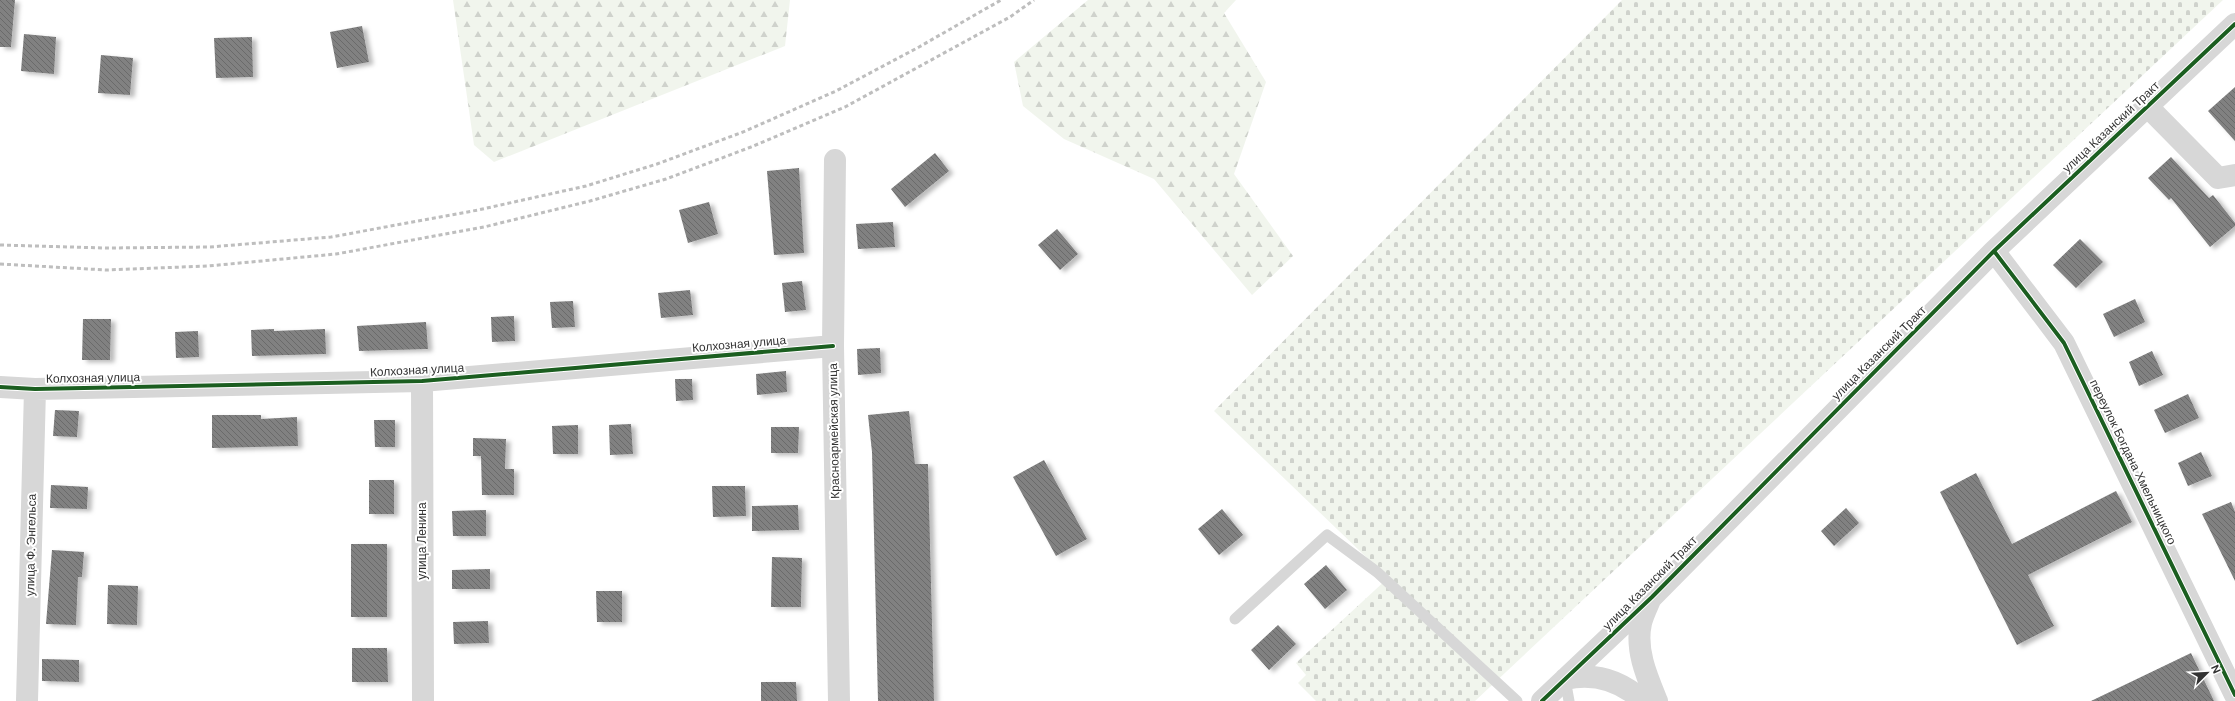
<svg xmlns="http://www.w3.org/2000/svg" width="2235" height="701" font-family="'DM Sans',sans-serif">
<defs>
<pattern id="forest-firs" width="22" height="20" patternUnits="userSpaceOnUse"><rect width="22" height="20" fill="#f1f5ed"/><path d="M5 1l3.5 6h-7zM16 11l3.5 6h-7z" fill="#cfd2cc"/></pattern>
<pattern id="cemetery-stones" width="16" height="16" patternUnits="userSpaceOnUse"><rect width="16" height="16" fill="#f1f5ed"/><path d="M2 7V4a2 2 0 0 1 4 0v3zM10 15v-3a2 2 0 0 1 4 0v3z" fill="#cfd2cc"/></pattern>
<pattern id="building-back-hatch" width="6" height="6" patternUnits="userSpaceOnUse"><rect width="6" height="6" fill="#818181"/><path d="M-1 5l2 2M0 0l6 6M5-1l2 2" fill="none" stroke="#6a6a6a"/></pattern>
<filter id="shadow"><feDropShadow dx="4.5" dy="2.5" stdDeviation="2" flood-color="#0004"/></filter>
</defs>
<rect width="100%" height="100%" fill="#fff"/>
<path fill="url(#forest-firs)" d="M453 0H790L785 46 494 162 474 145Z
M1088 0H1236L1224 13 1266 82 1234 174 1293 256 1252 295 1154 179 1064 139 1023 106 1014 62Z"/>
<path fill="url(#cemetery-stones)" d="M1622 0H2223L1475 701H1316L1298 683 1306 675 1296 663 1388 578 1214 411Z"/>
<path fill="url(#building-back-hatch)" filter="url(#shadow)" d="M0 0H15L11 47H0Z
M362 26 369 62 337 68 330 32Z
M24 34 56 37 54 74 21 71Z
M252 37 253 77 216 78 214 38Z
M101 55 133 58 130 95 98 93Z
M2235 87V141L2208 111Z
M935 153 949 171 905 207 891 189Z
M2171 157 2209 198 2213 195 2235 223V226L2210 247 2171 198 2169 200 2148 178Z
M799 168 804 253 774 255 767 171Z
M709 202 718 234 688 243 679 210Z
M893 222 895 247 858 249 856 224Z
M1057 229 1078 254 1060 270 1038 245Z
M2080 239 2103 262 2076 288 2053 265Z
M802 281 806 310 785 312 782 283Z
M690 290 693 315 661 318 658 293Z
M2135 299 2145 322 2114 337 2103 314Z
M573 301 575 327 552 328 550 302Z
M514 316 515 341 492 342 491 317Z
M83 319H111L110 360H82Z
M426 322 428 349 359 351 357 326Z
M274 329V331L325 329 326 354 252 356 251 330Z
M198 331 199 357 176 358 175 332Z
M880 348 881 373 858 375 857 349Z
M2152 351 2163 375 2139 386 2129 362Z
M786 371 787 392 757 395 756 374Z
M675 379H692L693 400 676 401Z
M2188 394 2199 418 2165 433 2154 410Z
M55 410 79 411 77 437 53 436Z
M909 411 915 464H928L934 701H878L872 452 868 415Z
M212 415H261V419L297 417 298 446 212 448Z
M374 420H395V447H375Z
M631 424 633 454 610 455 609 425Z
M578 425V454H553L552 426Z
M771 427H799L798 453H771Z
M473 438 506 439 505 469H514V495H482L481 456H473Z
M2201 452 2212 476 2188 486 2178 463Z
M1044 460 1087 539 1056 556 1013 477Z
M1976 473 2012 544 2116 491 2132 522 2028 575 2054 626 2017 645 1940 492Z
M369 480H394V514H369Z
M51 485 88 487 87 509 50 508Z
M712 486H745L746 516 713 517Z
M2231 502 2235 512V581L2202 514Z
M798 505 799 530 752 531V506Z
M1846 508 1859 523 1834 546 1821 531Z
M1222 509 1243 535 1219 555 1198 529Z
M486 510V536H453L452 511Z
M351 544H387V617H351Z
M52 550 84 552 82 577H78L76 625 46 624Z
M772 557 802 558 801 607H771Z
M1326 565 1347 590 1325 609 1304 584Z
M490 569V589H452V570Z
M108 585 138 586 137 625 107 624Z
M596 591H622V622H597Z
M488 621 489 643 454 644 453 622Z
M1278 625 1296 644 1269 670 1251 650Z
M352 648H387L388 682H352Z
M2191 653 2214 701H2091Z
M42 659 79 660V682L42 681Z
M761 682H796L797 701H761Z"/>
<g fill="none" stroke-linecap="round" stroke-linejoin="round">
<path stroke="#d7d7d7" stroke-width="11" d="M1235 619 1327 535 1377 572 1517 701
M1565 679 1569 701"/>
<path stroke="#d7d7d7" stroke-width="22" d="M2147 106 2218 178 2235 175
M835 160 833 346 839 701
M1994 251 2064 343 2235 695
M422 381 423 701
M0 387 35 389 422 381 833 346
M1650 600C1647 607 1643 615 1641 623 1635 650 1647 677 1657 701
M1565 679C1595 672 1621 681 1643 701
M27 701 35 389
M1542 701 1652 597 1994 251 2235 24"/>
<path stroke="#bebebe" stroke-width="3" stroke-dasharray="4 3" stroke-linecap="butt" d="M0 245 106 248 210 247 331 237 478 210 586 186 657 164 743 132 836 91 919 47 1001 0
M0 264 106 270 208 266 336 254 484 227 590 201 666 179 751 147 845 107 1010 17 1034 0"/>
<g stroke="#fff" stroke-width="6">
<path id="cycleway" d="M1994 251 2064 343 2235 695
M0 387 35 389 422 381 833 346
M1542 701 1652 597 1994 251 2235 24"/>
</g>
<use href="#cycleway" stroke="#1b5e20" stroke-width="4"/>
</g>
<g text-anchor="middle" stroke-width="4" stroke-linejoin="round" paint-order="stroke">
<g font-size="12" fill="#333" stroke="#fff">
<text transform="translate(2111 127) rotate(-43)" y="4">улица Казанский Тракт</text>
<text transform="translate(739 344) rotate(-5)" y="4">Колхозная улица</text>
<text transform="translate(1879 353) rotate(-45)" y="4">улица Казанский Тракт</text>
<text transform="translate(417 370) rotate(-3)" y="4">Колхозная улица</text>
<text transform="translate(93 378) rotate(-1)" y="4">Колхозная улица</text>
<text transform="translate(834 431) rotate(-91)" y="4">Красноармейская улица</text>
<text transform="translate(2133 462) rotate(64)" y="4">переулок Богдана Хмельницкого</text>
<text transform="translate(422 541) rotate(-90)" y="4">улица Ленина</text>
<text transform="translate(31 545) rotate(-89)" y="4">улица Ф. Энгельса</text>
<text transform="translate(1650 583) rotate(-45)" y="4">улица Казанский Тракт</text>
</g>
</g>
<g transform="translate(2207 673) rotate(66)" stroke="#ffffff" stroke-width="3" paint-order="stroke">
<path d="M0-3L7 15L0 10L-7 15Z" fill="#333333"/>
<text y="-6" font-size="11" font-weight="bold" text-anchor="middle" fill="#333333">N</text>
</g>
</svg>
